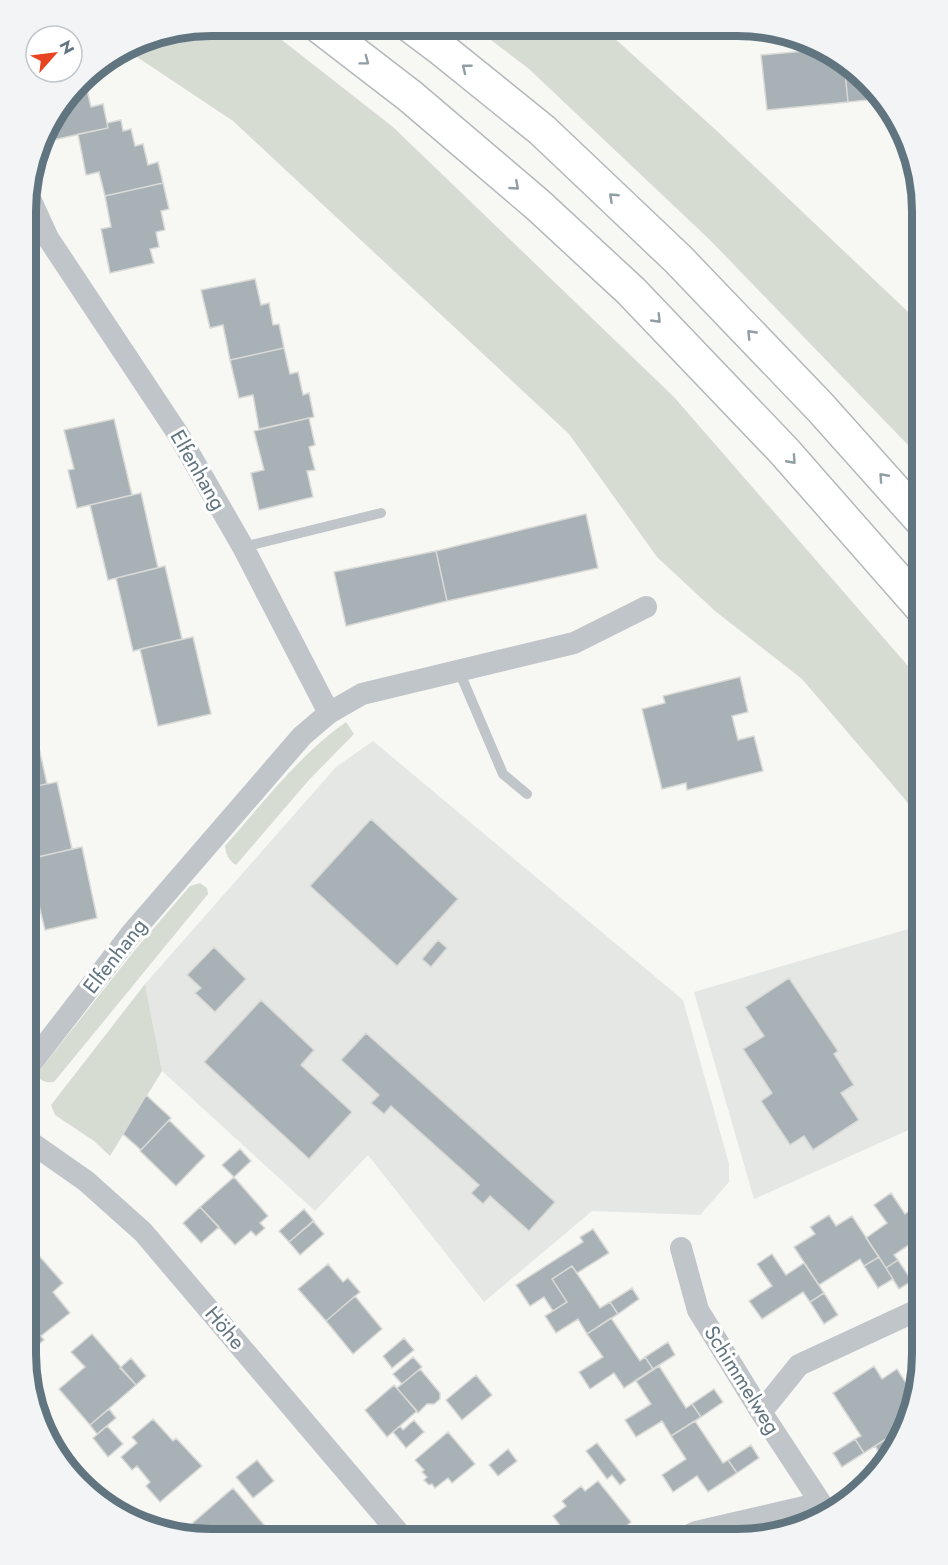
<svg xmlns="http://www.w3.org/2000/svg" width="948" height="1565" font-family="Jost,sans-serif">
<rect width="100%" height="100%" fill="#f7f7f4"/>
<path fill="#e5e7e5" d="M373 741 683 1000 729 1164V1182L700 1215 592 1211 484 1302 368 1155 315 1211 162 1071 145 984 336 767Z
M922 925V1124L754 1199 694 992Z"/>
<path fill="#d7dcd3" d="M211 26H264L393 127 674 397 922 682V823L903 797 802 679 715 611 657 557 569 434 233 121 125 49 140 40Z
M473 26 602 27 717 131 922 325V463L907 444 710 240 529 69Z
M346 722 354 734 309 780 236 865C228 860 226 854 225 846 263 803 299 755 346 722Z
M200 883 207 888 208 894 54 1082C45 1083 42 1081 36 1075L135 950 190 886Z
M145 984 162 1071 110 1156 94 1141 55 1115 51 1105Z"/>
<path fill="#a7b1b6" stroke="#d9d9d6" stroke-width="1.5" d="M816 50 844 62 848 102 767 110 761 55Z
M844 62 850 64 877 99 848 102Z
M78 85 79 87 86 85 91 107 103 104 108 128 48 141 45 128Z
M121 120 123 131 131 129 135 146 143 144 148 165 158 162 163 183 105 196 99 172 86 175 78 134 108 128 107 123Z
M163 183 169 209 161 211 165 230 156 232 159 247 150 249 154 263 110 273 101 229 111 227 105 196Z
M255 279 261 305 269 303 273 325 279 324 284 348 230 360 223 325 210 328 201 290Z
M284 348 290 374 298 372 303 395 309 393 314 417 259 429 253 395 239 398 230 360Z
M309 418 315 445 309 447 315 470 307 471 313 497 259 510 251 473 264 470 254 431Z
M114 419 132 495 77 508 68 470 74 469 64 430Z
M141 493 158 568 108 580 90 505Z
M586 514 598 568 447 601 436 551Z
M436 551 447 601 346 626 334 572Z
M165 566 182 639 133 651 116 578Z
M193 637 211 714 158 726 140 649Z
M740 677 748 712 732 716 738 740 754 736 763 771 687 790 686 783 662 789 642 709 665 703 663 696Z
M32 716 47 784 26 788V718Z
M57 782 72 849 26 860V788Z
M371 819 458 899 397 966 310 886Z
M82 847 97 918 45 930 28 859Z
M438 940 447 948 431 967 422 959Z
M214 947 246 979 215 1012 195 993 201 988 187 975Z
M789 978 838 1051 834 1054 854 1085 841 1093 859 1120 813 1150 804 1136 790 1145 761 1101 772 1093 743 1049 764 1036 745 1007Z
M261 1000 314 1050 301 1065 352 1112 309 1159 204 1062Z
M366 1033 555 1202 529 1231 490 1196 483 1204 471 1193 479 1185 391 1106 384 1114 371 1103 379 1095 341 1060Z
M146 1095 171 1118 141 1150 123 1134Z
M169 1120 205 1156 176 1186 140 1151Z
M240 1149 251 1161 234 1177 222 1165Z
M234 1177 268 1216 260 1223 265 1228 256 1236 251 1231 235 1245 200 1207Z
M891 1193 905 1214 921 1202 922 1236 894 1255 898 1260 886 1268 866 1238 887 1223 874 1205Z
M200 1207 219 1227 201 1243 183 1223Z
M304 1209 314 1221 289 1242 279 1231Z
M829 1215 836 1226 852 1216 879 1257 864 1266 860 1259 819 1285 794 1247 815 1234 810 1227Z
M313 1221 324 1234 300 1255 289 1242Z
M593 1229 609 1253 577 1273 572 1266 552 1279 567 1302 553 1311 544 1297 530 1306 516 1285 583 1242 580 1237Z
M26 1241 63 1283 53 1292 70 1313 41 1336 44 1340 32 1350 26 1343V1310L37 1300 26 1286Z
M772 1254 786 1275 804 1263 824 1293 810 1302 803 1292 762 1319 749 1301 772 1286 757 1264Z
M879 1257 893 1279 878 1288 864 1266Z
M898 1260 912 1281 899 1289 886 1268Z
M328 1264 343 1282 348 1278 360 1292 326 1321 298 1289Z
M572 1266 600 1308 610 1302 618 1314 587 1334 578 1319 556 1333 545 1316 567 1302 552 1279Z
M632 1288 639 1299 618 1314 610 1302Z
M824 1293 838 1315 824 1324 810 1302Z
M355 1296 382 1329 353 1354 326 1321Z
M611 1318 640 1361 645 1357 653 1369 624 1388 614 1373 590 1389 579 1372 603 1357 587 1334Z
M92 1334 136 1385 90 1425 59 1389 85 1367 71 1352Z
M404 1338 414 1350 392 1368 383 1356Z
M668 1342 675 1355 653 1369 645 1357Z
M413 1357 422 1367 402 1384 393 1374Z
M131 1358 146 1376 136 1385 120 1368Z
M659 1366 686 1408 692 1404 701 1417 671 1436 662 1421 636 1437 625 1420 651 1404 636 1381Z
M874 1366 882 1379 897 1369 915 1397 913 1404 904 1410 910 1420 908 1425 864 1453 855 1439 861 1436 833 1393Z
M420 1369 440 1393V1399L434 1404H427L418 1413 397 1388Z
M476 1375 492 1395 462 1420 446 1400Z
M394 1385 417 1411 387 1437 365 1410Z
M714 1389 723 1402 701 1417 692 1404Z
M109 1409 116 1418 97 1434 90 1425Z
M153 1419 173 1441 176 1438 202 1466 160 1502 146 1486 150 1482 137 1466 132 1470 121 1457 137 1443 132 1437Z
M414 1420 424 1432 406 1448 393 1432 400 1426 403 1430Z
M695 1421 723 1463 728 1460 737 1473 708 1492 697 1476 673 1492 662 1475 686 1459 671 1436Z
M107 1426 123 1444 108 1457 93 1438Z
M448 1432 475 1464 452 1483 448 1478 435 1488 432 1484 429 1485 424 1480 427 1477 422 1472 424 1470 415 1460Z
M897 1432 901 1437 886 1463 875 1446Z
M855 1439 864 1453 842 1467 833 1453Z
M597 1443 626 1480 620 1485 612 1475 607 1479 586 1451Z
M751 1445 759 1458 737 1473 728 1460Z
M508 1449 517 1461 498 1476 489 1465Z
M257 1460 274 1481 253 1498 236 1477Z
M598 1481 631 1522 619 1533 622 1537 619 1539H570L553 1516 566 1506 562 1501 581 1486 585 1491Z
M233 1488 275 1538H197L188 1527Z"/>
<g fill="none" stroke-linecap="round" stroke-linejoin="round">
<g stroke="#b3b8bb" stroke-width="36">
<path id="highway" d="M319 26 410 96 538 205 631 291 784 451 922 608
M411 26 439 47 542 130 678 259 820 407 922 521"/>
</g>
<path stroke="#c0c5c9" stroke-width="10" d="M243 547 381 513
M459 671 503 774 527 794"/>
<path stroke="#c0c5c9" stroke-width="22" d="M27 192 48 238 178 434 243 547 329 713 362 694 574 643 646 607
M26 1070 131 934 302 736 329 713
M26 1139 86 1181 143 1232 404 1539
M681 1248 698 1310 761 1412 826 1511
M761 1412 799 1365 922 1308
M681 1539 696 1532 821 1503"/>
<use href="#highway" stroke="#fff" stroke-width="33"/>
</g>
<defs><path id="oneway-chevron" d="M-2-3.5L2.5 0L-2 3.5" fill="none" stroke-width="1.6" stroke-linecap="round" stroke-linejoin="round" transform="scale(1.5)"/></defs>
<g stroke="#909ea6">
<use href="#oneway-chevron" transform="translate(365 61) rotate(37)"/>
<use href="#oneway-chevron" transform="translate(466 68) rotate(-141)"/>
<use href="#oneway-chevron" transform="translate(515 186) rotate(41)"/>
<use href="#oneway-chevron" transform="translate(613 197) rotate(-137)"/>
<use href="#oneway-chevron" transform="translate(657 319) rotate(46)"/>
<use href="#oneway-chevron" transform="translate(751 334) rotate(-134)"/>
<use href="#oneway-chevron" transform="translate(792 460) rotate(48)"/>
<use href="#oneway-chevron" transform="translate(883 477) rotate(-132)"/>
</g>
<g text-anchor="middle" stroke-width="6" stroke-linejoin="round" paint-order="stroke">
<g font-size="21" fill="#617580" stroke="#fff">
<text transform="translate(198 470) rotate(60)" y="7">Elfenhang</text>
<text transform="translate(115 956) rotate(-52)" y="7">Elfenhang</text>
<text transform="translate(225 1328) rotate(50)" y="7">Höhe</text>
<text transform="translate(742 1380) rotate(58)" y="7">Schimmelweg</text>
</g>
</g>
<path d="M0 0H948V1565H0ZM211 36H737A175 175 0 0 1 912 211V1354A175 175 0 0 1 737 1529H211A175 175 0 0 1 36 1354V211A175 175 0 0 1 211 36Z" fill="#f2f4f5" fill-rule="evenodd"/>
<path fill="none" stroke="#617580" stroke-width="8" d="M211 36H737A175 175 0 0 1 912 211V1354A175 175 0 0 1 737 1529H211A175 175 0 0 1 36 1354V211A175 175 0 0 1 211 36Z"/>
<g transform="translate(54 54) rotate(62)"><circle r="28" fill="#ffffff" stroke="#c0c8cc" stroke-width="1.5"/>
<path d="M0-4.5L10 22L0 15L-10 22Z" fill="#e94422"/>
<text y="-9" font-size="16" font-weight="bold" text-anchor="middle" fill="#617580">N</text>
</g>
</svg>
